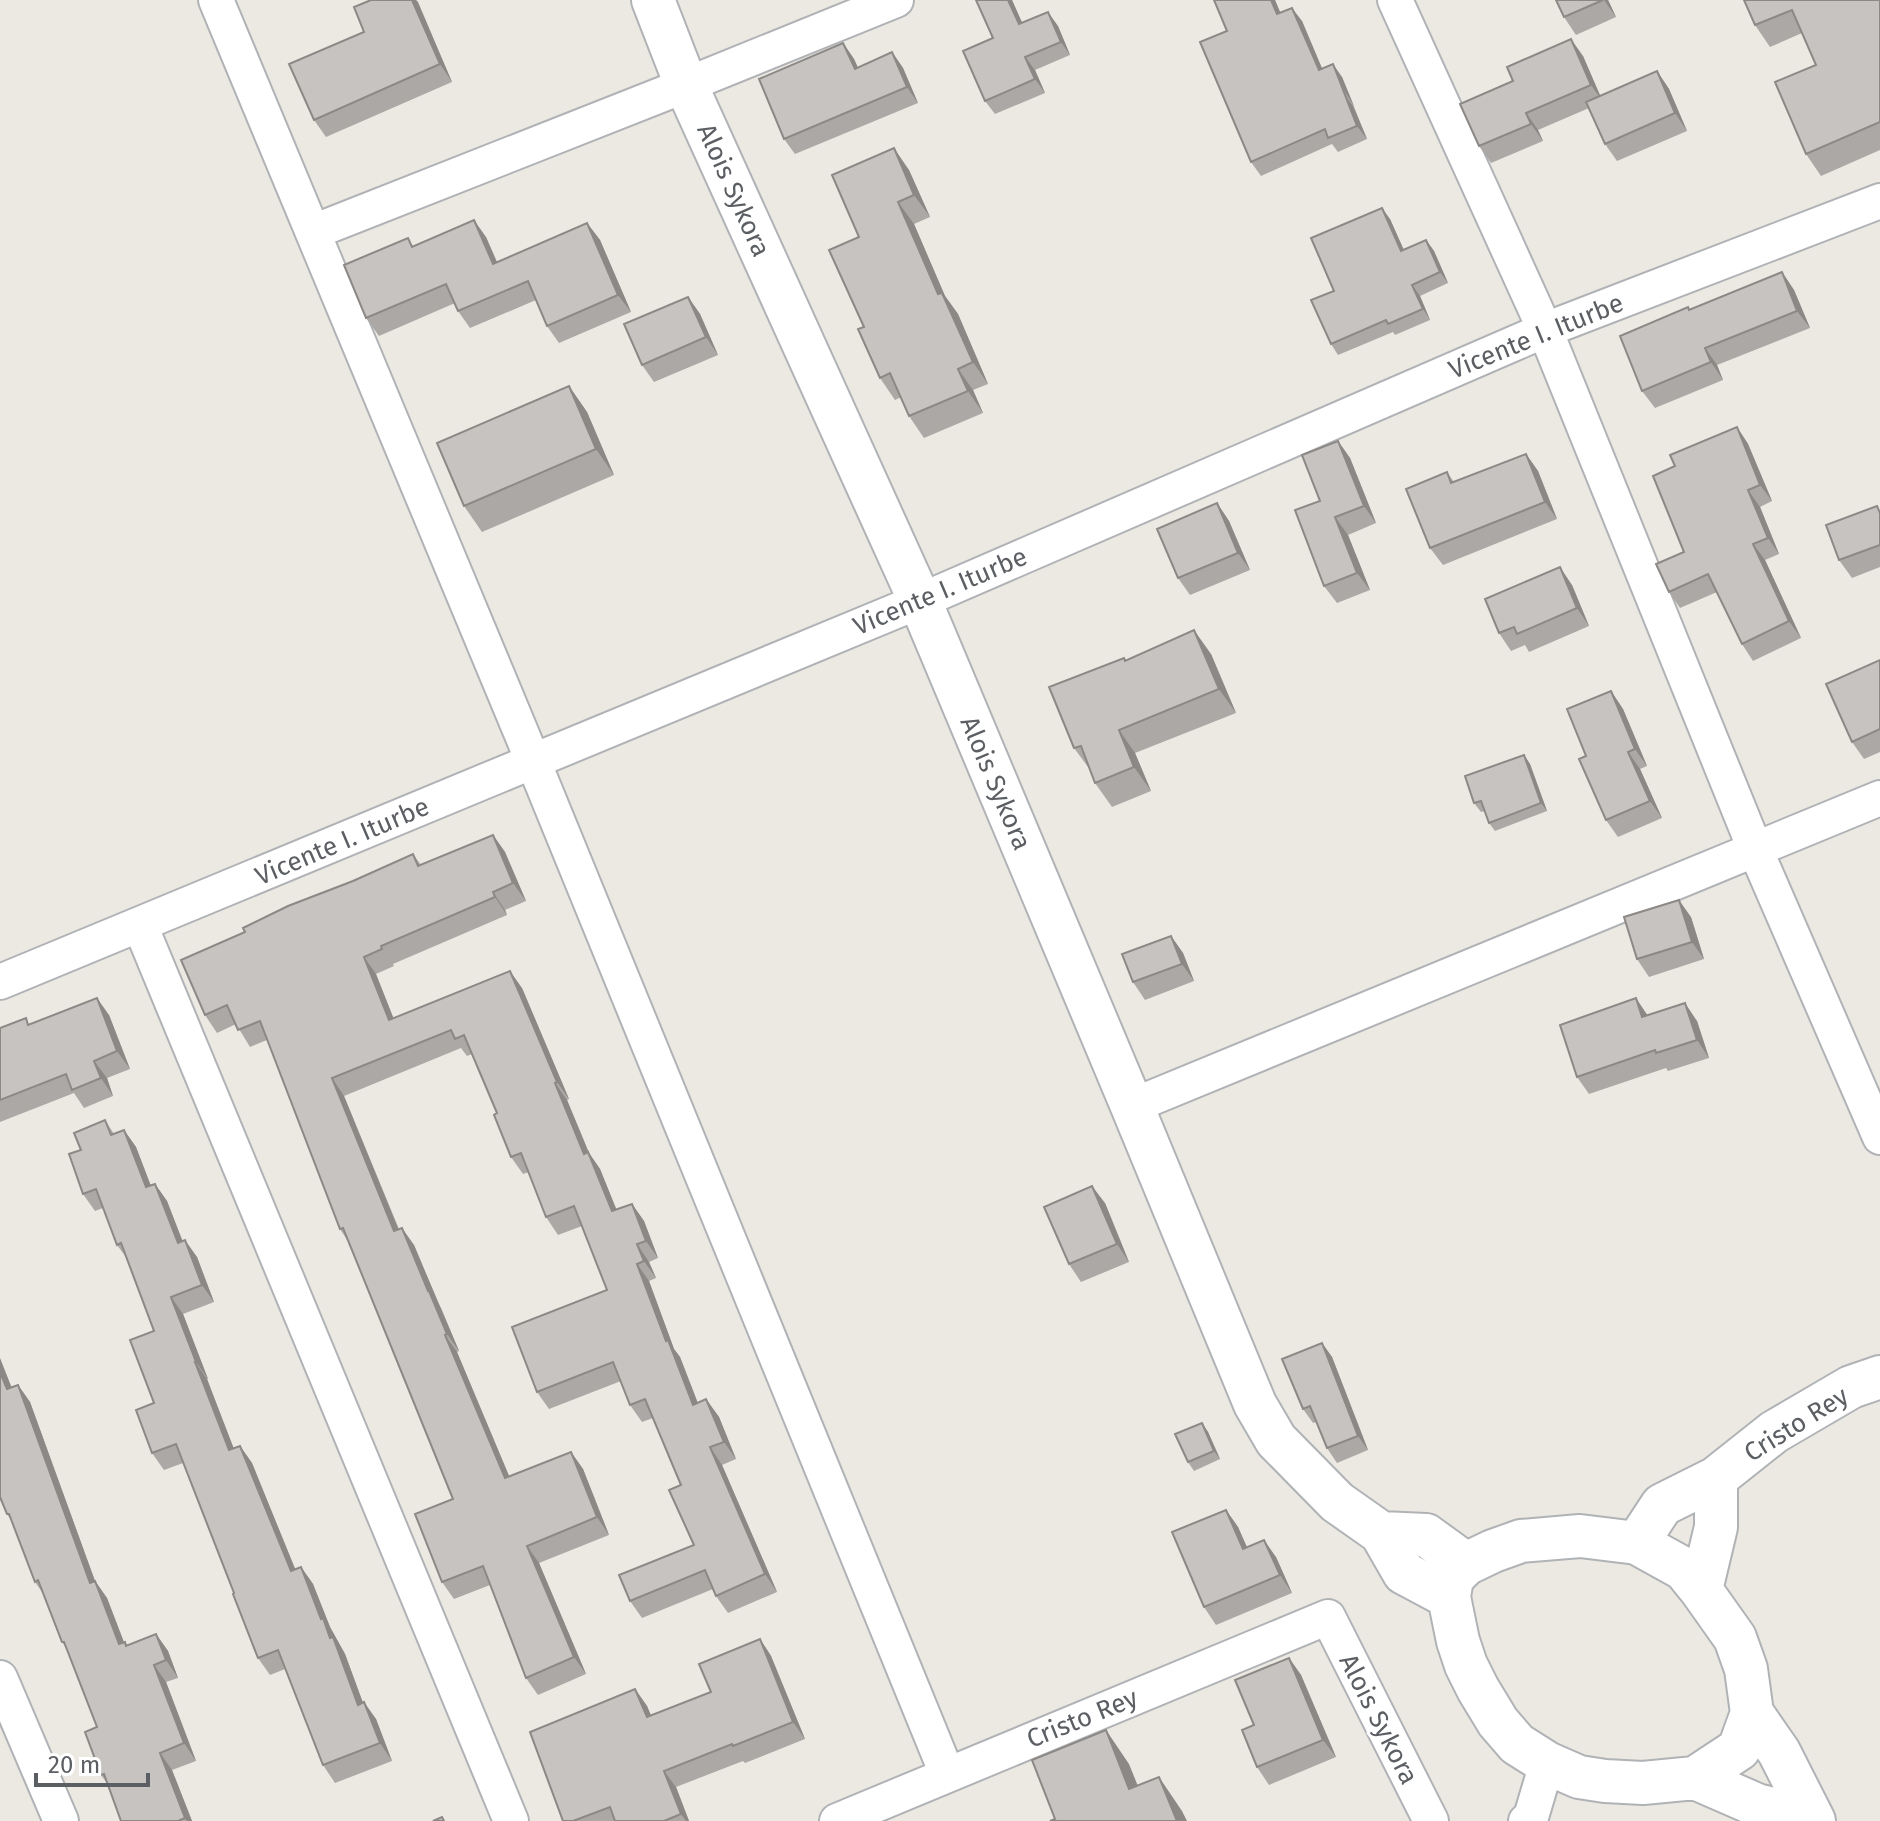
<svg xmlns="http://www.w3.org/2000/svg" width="1880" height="1821" font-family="'Fira Sans',sans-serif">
<rect width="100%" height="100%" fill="#ece9e3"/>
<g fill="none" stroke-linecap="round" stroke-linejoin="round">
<g stroke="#b0b3b6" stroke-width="38">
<path id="minor" d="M216 0 533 761 947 1774
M1395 0 1545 330 1755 849 1880 1137
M313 232 686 85 896 0
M140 925 511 1821
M0 982 920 601 1545 330 1880 201
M1132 1106 1880 798
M0 1678 61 1821
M837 1821 1328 1617 1431 1821
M1526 1821 1531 1817 1547 1763"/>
</g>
<g stroke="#b0b3b6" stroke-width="46">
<path id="tertiary" d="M653 0 686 85 920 601 1132 1106 1255 1404 1276 1440 1337 1502 1381 1533 1404 1573 1449 1597
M1381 1533 1426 1535 1466 1564
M1580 1536 1637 1543 1684 1569 1701 1590 1735 1638 1746 1669 1752 1713 1739 1749 1695 1778 1643 1783 1605 1781 1579 1777 1547 1763 1517 1744 1498 1722 1478 1689 1466 1665 1458 1641 1449 1597 1452 1578 1466 1564 1493 1551 1521 1541Z
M1637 1543 1662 1505 1716 1478 1774 1432 1851 1387 1880 1377
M1701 1590 1716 1527V1478
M1752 1713 1779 1752 1814 1821
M1695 1778 1757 1805 1812 1819"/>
</g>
<use href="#minor" stroke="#fff" stroke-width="34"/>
<use href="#tertiary" stroke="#fff" stroke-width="42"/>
</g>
<path fill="#aba8a5" d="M371 0H416L452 82 326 137 314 120 364 32Z
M976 0H1012L1022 23 1058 26 1070 55 1035 70 1045 93 995 114 985 101 993 38Z
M1214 0H1275L1280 13 1302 21 1322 68 1342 77 1367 139 1338 152 1332 144 1261 176 1251 162 1227 31Z
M1556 0H1608L1616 17 1576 35 1564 17Z
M1744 0H1880V150L1821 176 1806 154 1816 65 1802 33 1770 47 1755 25Z
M843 43 854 59 858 68 892 52 903 68 918 103 795 154 784 139Z
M1583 56 1600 96 1657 71 1669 89 1687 131 1617 161 1605 144 1589 108 1538 130 1543 141 1491 163 1479 146 1513 81Z
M909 170 930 217 914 224 945 296 958 314 988 384 973 390 983 413 924 438 909 416 901 397 895 400 880 378 859 237Z
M1390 219 1404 250 1426 240 1434 251 1448 283 1420 296 1430 320 1395 335 1393 332 1338 355 1331 344 1334 291Z
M587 223 600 240 631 312 559 343 547 326 536 300 470 328 458 311 455 303 379 336 366 318 414 246 486 237 497 262Z
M1782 272 1794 290 1810 328 1717 365 1723 380 1655 408 1642 391 1690 310Z
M688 297 700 314 718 355 654 382 642 365Z
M569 386 587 412 614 475 482 532 464 506Z
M1737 427 1748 444 1772 501 1760 507 1779 554 1765 560 1801 638 1753 661 1742 644 1717 592 1680 608 1669 592Z
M1338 441 1350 458 1376 523 1348 535 1370 590 1337 603 1324 586 1320 501Z
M1526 454 1538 471 1557 519 1443 565 1430 548 1447 472 1454 482Z
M1217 503 1229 521 1250 570 1190 595 1178 578Z
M1880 510V567L1852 578 1839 560Z
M1572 585 1589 626 1529 652 1525 645 1511 651 1499 633Z
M1211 654 1236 713 1135 753 1151 791 1112 807 1095 783 1091 771 1074 748 1124 658 1126 660Z
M1880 660V752L1864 759 1852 742Z
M1611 691 1623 709 1647 766 1640 769 1662 818 1618 837 1606 820 1586 756Z
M1524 755 1530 764 1547 811 1495 831 1489 823 1485 811 1481 812 1474 803Z
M493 835 505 852 526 901 505 910 507 915 393 964 394 966 376 974 393 1018 522 988 569 1099 567 1100 589 1153 600 1169 616 1209 632 1204 644 1221 658 1258 649 1262 656 1278 649 1281 674 1349 680 1357 698 1403 706 1399 719 1417 736 1459 722 1465 777 1592 728 1613 716 1596 713 1589 642 1618 630 1601 694 1545 681 1485 653 1418 642 1422 630 1405 621 1381 549 1409 537 1392 607 1290 582 1226 558 1235 546 1217 529 1172 523 1174 511 1157 497 1113 472 1054 467 1056 461 1048 344 1096 399 1229 414 1245 437 1302 441 1308 459 1351 457 1352 509 1476 571 1452 583 1469 609 1535 539 1563 586 1674 538 1695 526 1678 490 1585 454 1599 442 1582 453 1499 348 1241 340 1229 267 1040 250 1047 236 1024 217 1033 205 1015 245 932 413 854 421 865Z
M1691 917 1704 959 1649 977 1637 959Z
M1171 936 1183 953 1194 981 1145 1000 1133 982Z
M109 1015 130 1069 107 1078 113 1096 84 1108 74 1093 0 1122V1028Z
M1647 1015 1697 1021 1709 1058 1668 1071 1666 1068 1589 1094 1577 1077Z
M105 1120 114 1134 124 1130 136 1147 150 1185 155 1184 167 1201 182 1241 197 1257 214 1302 183 1314 208 1379H207L233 1448 240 1446 252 1463 295 1570 301 1567 313 1584 330 1627 345 1654 363 1703 376 1719 392 1761 335 1783 323 1765 285 1669 270 1675 258 1658 234 1593 183 1463 164 1470 152 1453 154 1403V1331L126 1257 117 1245 103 1208 95 1211 83 1194Z
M1105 1203 1129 1262 1081 1282 1069 1264Z
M1322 1343 1332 1357 1368 1450 1337 1463 1327 1448 1316 1422 1313 1423 1303 1409Z
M18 1385 30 1402 95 1581 107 1598 124 1642 127 1645 156 1634 168 1651 178 1678 166 1682 196 1761 172 1770 192 1821H121L107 1783 101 1775 97 1727 67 1649 62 1642 42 1592 35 1582 12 1521 7 1514 11 1387Z
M1202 1423 1208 1432 1220 1459 1194 1471 1188 1462Z
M1226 1510 1238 1527 1247 1547 1276 1557 1292 1593 1216 1625 1204 1607Z
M760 1639 771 1656 805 1739 745 1763 743 1761 676 1787 689 1821H563L635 1689 647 1706 651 1716 711 1692Z
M1289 1658 1301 1675 1336 1757 1269 1785 1257 1767 1254 1725Z"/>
<path fill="#8b8886" d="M412 0H416L418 2 452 82 440 64Z
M1008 0H1012L1029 38 1019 24Z
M1271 0H1275L1287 28 1277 14Z
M1604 0H1608L1616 17Z
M1292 8 1302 21 1328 83 1319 70Z
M1048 12 1058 26 1070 55 1061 42Z
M1571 39 1583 56 1603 102 1591 85Z
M843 43 854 59 866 85 855 69Z
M892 52 903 68 918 103 907 87Z
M1025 57 1035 70 1045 93 1035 79Z
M1333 64 1342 77 1354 106 1345 92Z
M1657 71 1669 89 1687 131 1675 113Z
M1343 93 1353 106 1367 139 1357 126Z
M1526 113 1538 130 1543 141 1531 124Z
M894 148 909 170 930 217 914 195Z
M898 202 914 224 945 296 958 314 988 384 973 362 938 294Z
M1382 208 1390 219 1409 262 1401 251Z
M474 220 486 237 505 281 493 264Z
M587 223 600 240 631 312 618 295Z
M1426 240 1434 251 1448 283 1440 272Z
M1782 272 1794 290 1810 328 1797 311Z
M1412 285 1420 296 1430 320 1423 309Z
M688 297 700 314 718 355 706 337Z
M1705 348 1717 365 1723 380 1711 362Z
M958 369 973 390 983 413 968 391Z
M569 386 587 412 614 475 596 449Z
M1737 427 1748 444 1772 501 1760 485Z
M1338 441 1350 458 1376 523 1364 506Z
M1526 454 1538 471 1557 519 1545 502Z
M1748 490 1760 507 1779 554 1768 538Z
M1217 503 1229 521 1250 570 1238 553Z
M1335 517 1348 535 1370 590 1357 573Z
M1753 544 1765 560 1801 638 1789 621Z
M1560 567 1572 585 1589 626 1577 608Z
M1194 630 1211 654 1236 713 1219 689Z
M1611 691 1623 709 1647 766 1635 749Z
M1119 730 1135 753 1151 791 1134 767Z
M1628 752 1640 769 1662 818 1650 801Z
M1524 755 1530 764 1547 811 1541 803Z
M493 835 505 852 526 901 513 883Z
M493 892 505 910 507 915 495 897Z
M1679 900 1691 917 1704 959 1692 942Z
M1171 936 1183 953 1194 981 1182 964Z
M364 957 376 974 401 1037 389 1020Z
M510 971 522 988 569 1099 557 1082Z
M97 998 109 1015 130 1069 117 1051Z
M1636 998 1648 1016 1642 1017Z
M1685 1003 1697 1021 1709 1058 1697 1040Z
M94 1061 107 1078 113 1096 101 1078Z
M332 1078 344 1096 406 1248 394 1231Z
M555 1083 567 1100 589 1153 600 1169 624 1228 612 1211 584 1154Z
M124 1130 136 1147 158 1204 146 1187Z
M155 1184 167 1201 190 1260 178 1243Z
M1092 1186 1105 1203 1129 1262 1117 1244Z
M632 1204 644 1221 658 1258 646 1241Z
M402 1228 414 1245 459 1351 447 1334Z
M185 1240 197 1257 214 1302 202 1285Z
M637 1244 649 1262 656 1278 644 1261Z
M637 1264 649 1281 674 1349 680 1357 705 1422 693 1405 666 1341Z
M171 1297 183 1314 208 1379 196 1362Z
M445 1335 457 1352 517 1495 505 1478Z
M1322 1343 1332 1357 1368 1450 1358 1436Z
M0 1358 19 1406 7 1389 0 1372Z
M195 1362 207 1379 241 1467 229 1450Z
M18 1385 30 1402 95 1581 107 1598 131 1661 119 1644 90 1583Z
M706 1399 719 1417 736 1459 724 1442Z
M1202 1423 1208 1432 1220 1459 1214 1451Z
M240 1446 252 1463 303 1588 291 1571Z
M710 1447 722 1465 777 1592 765 1574Z
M571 1452 583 1469 609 1535 597 1517Z
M1226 1510 1238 1527 1255 1566 1243 1549Z
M1264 1540 1276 1557 1292 1593 1280 1575Z
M527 1546 539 1563 586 1674 574 1657Z
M301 1567 313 1584 330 1627 345 1654 370 1722 358 1705 330 1638 321 1619Z
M156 1634 168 1651 178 1678 166 1660Z
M760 1639 771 1656 805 1739 793 1722Z
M1289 1658 1301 1675 1336 1757 1323 1740Z
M154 1665 166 1682 196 1761 184 1743Z
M635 1689 647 1706 659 1734 647 1717Z
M364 1702 376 1719 392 1761 380 1743Z
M1106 1730 1129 1764 1152 1821 1129 1789Z
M160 1753 172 1770 192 1821H187L185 1818Z
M664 1771 676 1787 689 1821H686L681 1814Z
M1159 1777 1182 1811 1187 1821H1177Z"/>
<path fill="#c7c3c0" stroke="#8b8886" stroke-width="2" d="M371 0H412L440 64 314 120 289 64 364 32 354 7Z
M976 0H1008L1019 24 1048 12 1061 42 1025 57 1035 79 985 101 963 51 993 38Z
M1214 0H1271L1277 14 1292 8 1319 70 1333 64 1357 126 1328 138 1325 129 1251 162 1200 42 1227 31Z
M1556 0H1603L1564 17Z
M1744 0H1880V122L1806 154 1775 82 1816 65 1792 10 1755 25Z
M1571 39 1591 85 1526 113 1531 124 1479 146 1460 104 1513 81 1507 67Z
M843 43 855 69 892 52 907 87 784 139 759 79Z
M1657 71 1675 113 1605 144 1586 102Z
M894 148 914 195 898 202 938 294 942 293 973 362 958 369 968 391 909 416 890 373 880 378 858 329 864 327 829 250 859 237 832 175Z
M1382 208 1401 251 1426 240 1440 272 1412 285 1423 309 1388 324 1386 320 1331 344 1311 300 1334 291 1311 238Z
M474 220 493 264 587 223 618 295 547 326 528 281 458 311 446 284 366 318 344 265 408 238 412 247Z
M1782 272 1797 311 1705 348 1711 362 1642 391 1620 336 1688 307 1689 310Z
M688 297 706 337 642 365 624 324Z
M569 386 596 449 464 506 437 443Z
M1737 427 1760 485 1748 490 1768 538 1753 544 1789 621 1742 644 1708 574 1669 592 1656 564 1684 552 1653 476 1675 466 1670 455Z
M1338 441 1364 506 1335 517 1357 573 1324 586 1295 510 1320 501 1302 455Z
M1526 454 1545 502 1430 548 1406 489 1447 472 1451 483Z
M1217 503 1238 553 1178 578 1157 529Z
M1877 506 1880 513V545L1839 560 1826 525Z
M1560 567 1577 608 1517 634 1514 627 1499 633 1485 599Z
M1194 630 1219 689 1119 730 1134 767 1095 783 1081 746 1074 748 1049 687 1124 658 1125 661Z
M1880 660V729L1852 742 1826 684Z
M1611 691 1635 749 1628 752 1650 801 1606 820 1579 759 1586 756 1567 709Z
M1524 755 1541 803 1489 823 1481 801 1474 803 1465 776Z
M493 835 513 883 493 892 495 897 381 946 382 949 364 957 389 1020 510 971 557 1082 555 1083 584 1154 588 1152 612 1211 632 1204 646 1241 637 1244 644 1261 637 1264 666 1341 668 1340 693 1405 706 1399 724 1442 710 1447 765 1574 716 1596 705 1570 630 1601 619 1575 694 1545 669 1490 681 1485 645 1399 630 1405 613 1362 537 1392 512 1327 607 1290 574 1206 546 1217 521 1153 511 1157 494 1115 497 1113 464 1035 455 1039 451 1030 332 1078 394 1231 402 1228 428 1291H429L447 1334 445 1335 505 1478 571 1452 597 1517 527 1546 574 1657 526 1678 483 1566 442 1582 415 1514 453 1499 343 1228 340 1229 260 1021 238 1030 227 1005 205 1015 181 960 245 932 243 928 288 906 353 881 413 854 418 866Z
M1679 900 1692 942 1637 959 1624 917Z
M1171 936 1182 964 1133 982 1122 954Z
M97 998 117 1051 94 1061 101 1078 72 1090 66 1074 0 1100V1028L26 1018 28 1025Z
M1636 998 1642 1017 1685 1003 1697 1040 1656 1053 1655 1050 1577 1077 1560 1025Z
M105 1120 111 1135 124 1130 146 1187 155 1184 178 1243 185 1240 202 1285 171 1297 196 1362H195L229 1450 240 1446 291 1571 301 1567 321 1619 323 1618 330 1638 333 1637 358 1705 364 1702 380 1743 323 1765 278 1650 258 1658 233 1594 234 1593 176 1444 152 1453 136 1410 154 1403 130 1340 154 1331 121 1243 117 1245 96 1189 83 1194 69 1154 81 1150 74 1133Z
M1092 1186 1117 1244 1069 1264 1044 1207Z
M1322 1343 1358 1436 1327 1448 1310 1406 1303 1409 1282 1359Z
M0 1372 7 1389 18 1385 90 1583 95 1581 119 1644 125 1642 126 1646 156 1634 166 1660 154 1665 184 1743 160 1753 185 1818 178 1821H121L104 1774 101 1775 85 1732 97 1727 64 1642H62L38 1580 35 1582 9 1514H7L0 1497Z
M1202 1423 1214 1451 1188 1462 1175 1434Z
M1226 1510 1243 1549 1264 1540 1280 1575 1204 1607 1172 1532Z
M760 1639 793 1722 733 1746 732 1744 664 1771 681 1814 664 1821H615L610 1807 573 1821H563L530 1732 635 1689 647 1717 711 1692 699 1664Z
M1289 1658 1323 1740 1257 1767 1242 1730 1254 1725 1235 1680Z
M1106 1730 1129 1789 1159 1777 1177 1821H1050L1055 1819 1032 1760Z
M442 1817 444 1821H433Z"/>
<g text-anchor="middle" stroke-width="6" stroke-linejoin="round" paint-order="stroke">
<g font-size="26" fill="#5b5e62" stroke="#fff">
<text transform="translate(734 190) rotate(66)" y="9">Alois Sykora</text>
<text transform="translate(1536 336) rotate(-22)" y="9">Vicente I. Iturbe</text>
<text transform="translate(940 591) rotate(-23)" y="9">Vicente I. Iturbe</text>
<text transform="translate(996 783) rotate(67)" y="9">Alois Sykora</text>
<text transform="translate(342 841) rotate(-23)" y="9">Vicente I. Iturbe</text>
<text transform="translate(1796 1424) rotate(-32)" y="9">Cristo Rey</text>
<text transform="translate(1082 1718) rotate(-22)" y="9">Cristo Rey</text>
<text transform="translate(1379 1719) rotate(63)" y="9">Alois Sykora</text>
</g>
</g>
<path d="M36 1773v12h112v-12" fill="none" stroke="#5b5e62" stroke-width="4"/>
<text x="48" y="1773" font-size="24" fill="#5b5e62" stroke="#ffffff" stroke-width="6" paint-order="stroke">20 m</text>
</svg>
